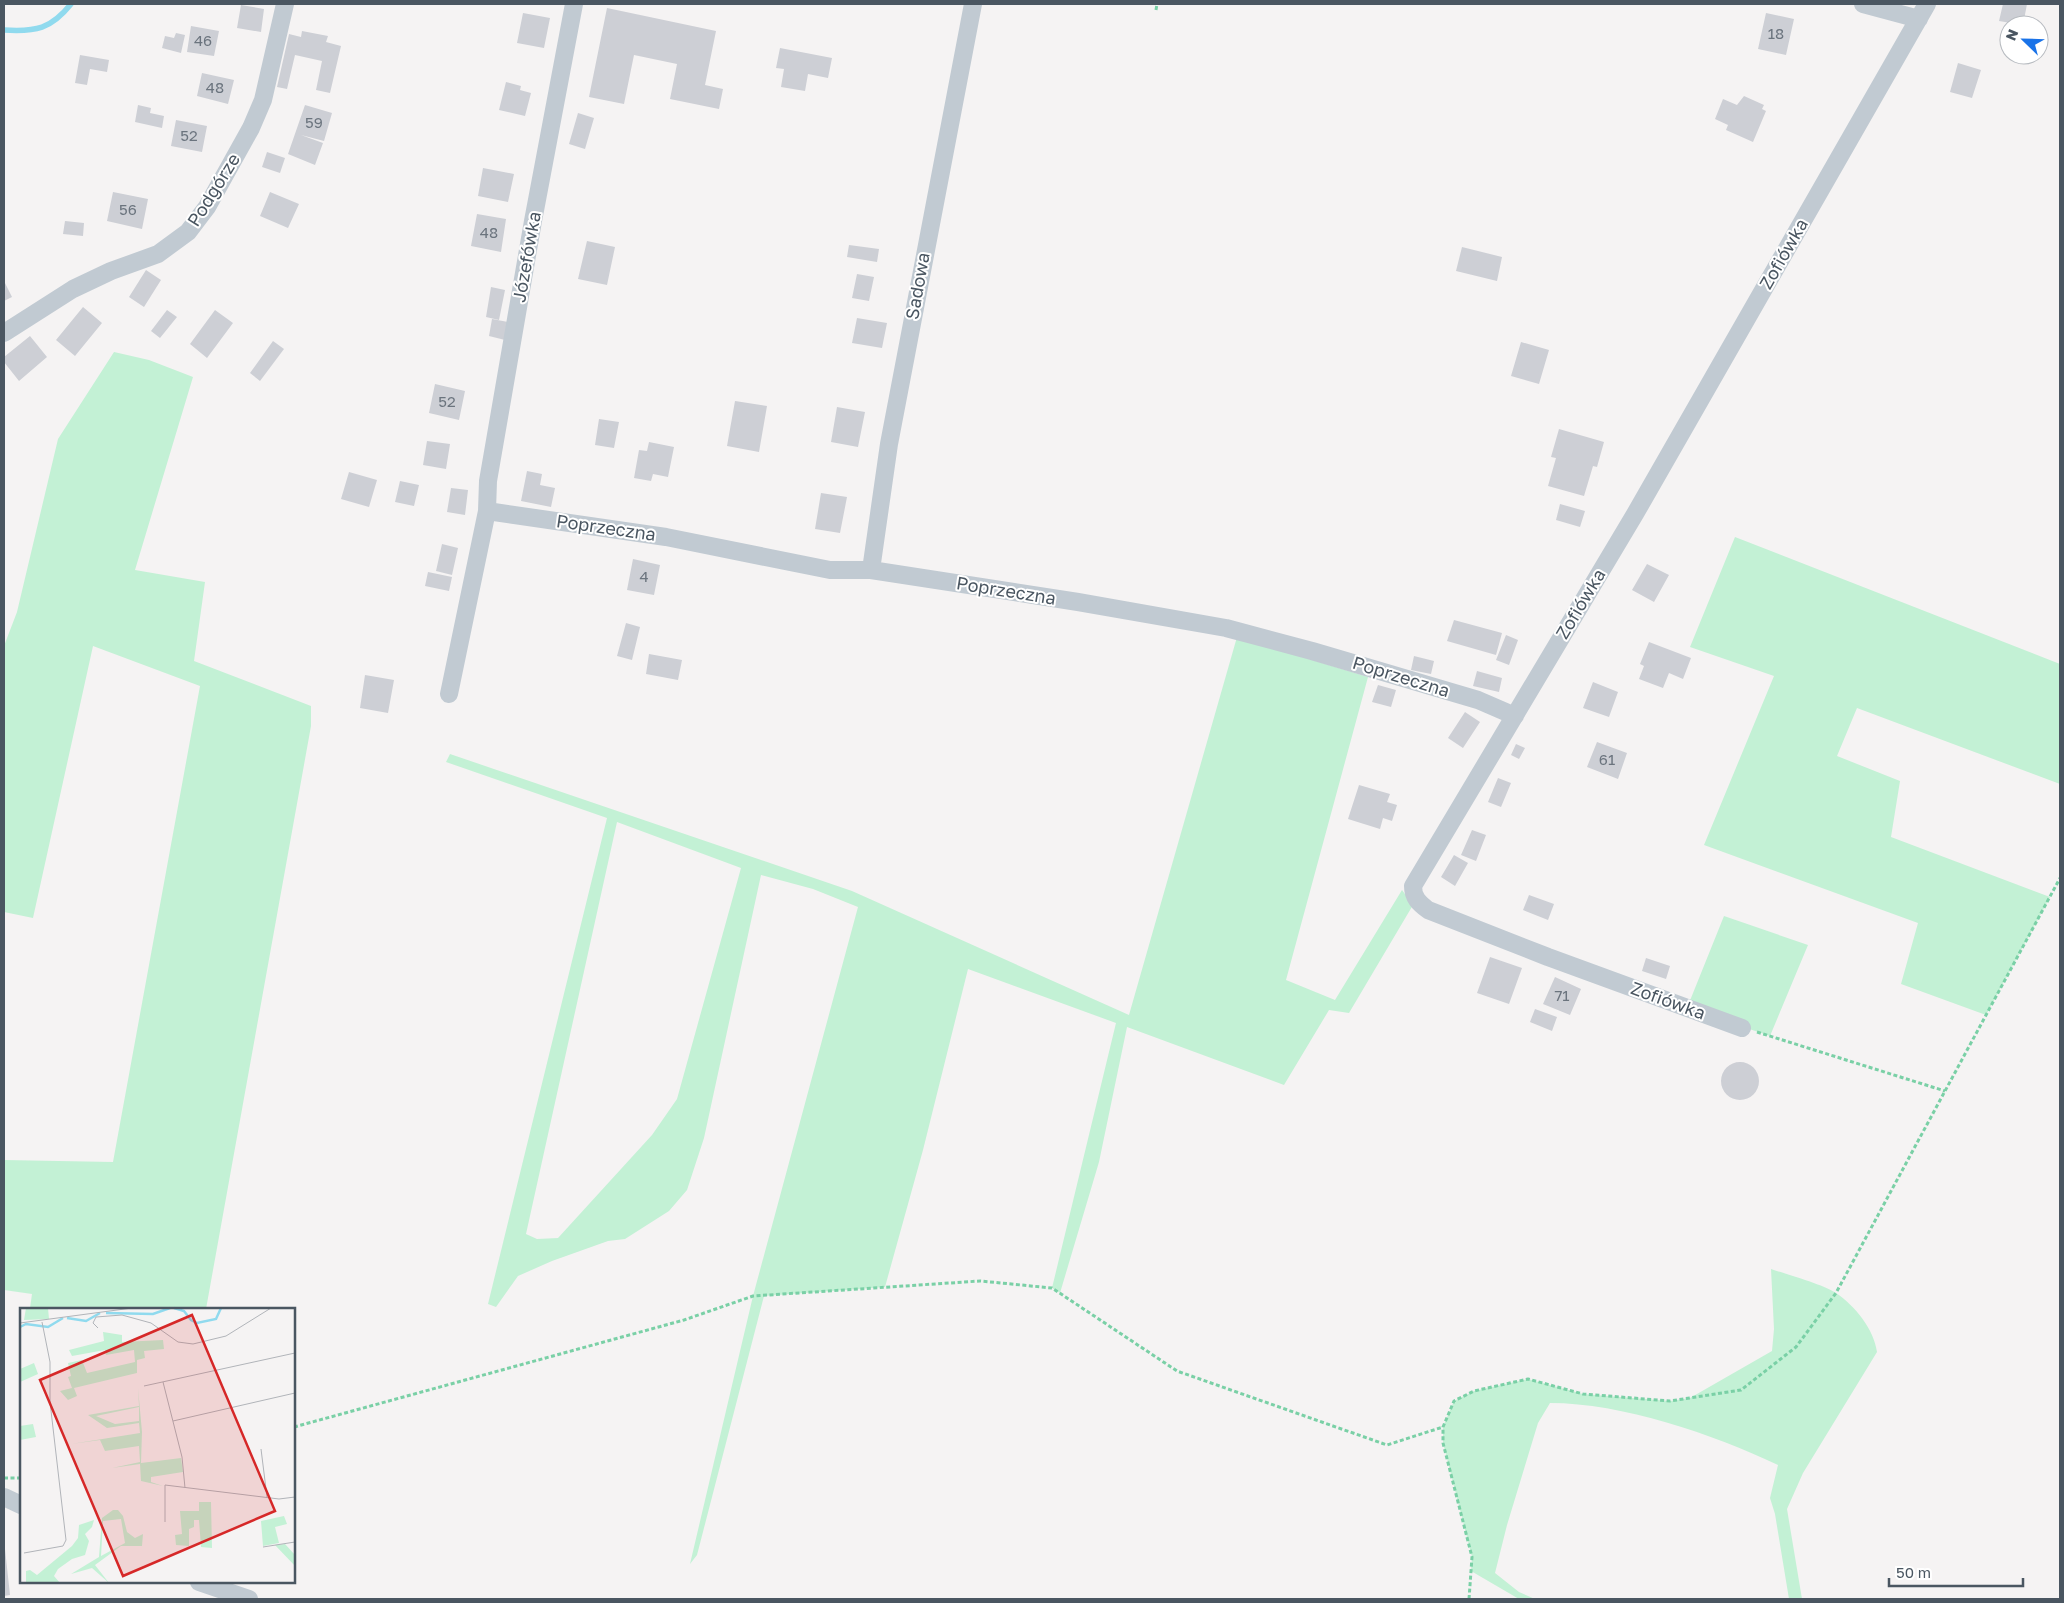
<svg xmlns="http://www.w3.org/2000/svg" width="2064" height="1603" font-family="'Golos Text',sans-serif">
<rect width="100%" height="100%" fill="#f5f3f3"/>
<path fill="#c3f1d5" fill-rule="evenodd" d="M114 352 149 360 193 377 135 570 205 582 194 661 311 706V726L206 1309H42L30 1308 32 1294 4 1290V1160L113 1162 200 686 93 646 33 918 4 912V646L17 612 58 439Z
M1735 537 2060 664V784L1857 708 1837 756 1900 781 1891 837 2050 897 1986 1015 1901 984 1918 923 1704 845 1774 676 1690 647Z
M1237 637 1368 677 1286 980 1335 1000 1402 890 1413 905 1349 1013 1329 1010 1284 1085 1127 1027 1099 1162 1060 1293 1052 1288 1116 1023 968 969 923 1150 885 1287 764 1296 697 1555 690 1564 753 1296 858 907 813 889 761 875 704 1138 687 1190 669 1211 625 1239 608 1241 552 1261 518 1276 496 1307 488 1304 607 818 446 762 450 754 852 891 1129 1015ZM617 822 741 868 677 1099 652 1135 558 1238 537 1239 526 1234Z
M1724 916 1808 945 1770 1036 1687 1008Z
M1771 1269C1788 1275 1822 1284 1836 1293 1855 1306 1874 1329 1877 1352L1803 1473 1787 1509 1802 1599H1789L1775 1514 1770 1498 1778 1465C1713 1434 1622 1403 1550 1403L1538 1423 1507 1525 1495 1573 1519 1592 1535 1599H1519L1471 1571 1472 1557 1443 1443V1427L1454 1401 1474 1391 1528 1379 1583 1394 1670 1401 1690 1398 1772 1351 1774 1329Z"/>
<g fill="none" stroke-linecap="round" stroke-linejoin="round">
<path stroke="#90daee" stroke-width="5.5" d="M4 30C36 32 51 29 71 4"/>
</g>
<path fill="#cdcfd5" d="M2003 4H2027L2023 25 1999 21Z
M241 5 264 9 261 32 237 28Z
M607 8 716 31 705 85 723 89 719 109 670 99 677 64 634 55 624 104 589 97Z
M523 13 550 18 544 48 517 43Z
M1766 13 1794 19 1786 55 1758 49Z
M191 26 219 31 214 56 187 52Z
M302 31 328 36 326 42 341 46 330 93 316 90 322 61 295 55 287 89 277 87 289 34 301 37Z
M176 33 185 35 181 53 162 48 165 36 174 38Z
M780 48 832 58 828 78 808 74 805 91 781 87 784 69 776 68Z
M80 55 109 60 107 72 90 69 87 85 75 83Z
M1958 63 1981 70 1972 98 1950 92Z
M202 73 234 80 228 104 197 96Z
M506 82 521 86 520 90 531 93 525 116 499 110Z
M1744 96 1764 105 1762 109 1766 111 1753 142 1726 130 1728 125 1715 119 1723 99 1737 105Z
M138 105 151 108 150 113 164 116 162 128 135 122Z
M305 105 332 113 324 141 301 135 323 143 315 165 288 154Z
M578 113 594 118 585 149 569 144Z
M176 120 207 126 202 152 171 146Z
M267 152 285 158 280 173 262 167Z
M483 168 514 174 508 202 478 196Z
M113 192 148 199 142 229 107 221Z
M270 192 299 204 288 228 260 216Z
M477 214 506 219 501 252 471 246Z
M65 221 84 223 83 236 63 234Z
M587 241 615 247 607 285 578 279Z
M849 245 879 249 877 262 847 257Z
M1462 247 1502 257 1497 281 1456 271Z
M146 270 161 280 144 307 129 297Z
M857 274 874 277 869 301 852 298Z
M4 281 12 297 4 301Z
M491 287 505 290 499 320 486 317Z
M83 307 102 323 75 356 56 340Z
M167 310 177 317 160 338 151 331Z
M215 310 233 323 207 358 190 344Z
M857 318 887 323 882 348 852 343Z
M492 319 508 322 505 340 489 336Z
M30 336 47 357 19 381 4 362V357Z
M273 341 284 349 260 381 250 373Z
M1521 342 1549 350 1539 384 1511 376Z
M435 384 465 391 459 420 429 413Z
M735 401 767 406 759 452 727 446Z
M837 407 865 412 858 447 831 442Z
M599 419 619 422 614 448 595 445Z
M1559 429 1604 442 1597 467 1593 466 1584 496 1548 486 1556 458 1551 457Z
M427 441 450 444 446 469 423 465Z
M649 442 674 447 668 477 653 474 651 481 634 478 639 450 647 451Z
M527 471 542 474 540 485 555 488 551 507 521 501Z
M349 472 377 480 369 507 341 499Z
M400 481 419 485 414 506 395 502Z
M451 488 468 490 465 515 447 512Z
M821 493 847 497 840 533 815 529Z
M1560 504 1585 511 1580 527 1556 520Z
M442 544 458 548 452 575 436 571Z
M633 559 660 565 654 595 627 590Z
M1647 564 1669 575 1654 602 1632 590Z
M428 572 452 577 449 591 425 586Z
M1454 620 1502 633 1496 655 1447 641Z
M626 623 640 627 632 660 617 656Z
M1506 635 1518 640 1509 665 1496 660Z
M1649 642 1691 658 1683 679 1669 673 1663 688 1639 679 1644 666 1640 664Z
M649 654 682 660 678 680 646 674Z
M1414 656 1434 661 1431 674 1411 670Z
M1477 671 1502 678 1499 692 1473 686Z
M365 675 394 680 388 713 360 708Z
M1593 682 1618 692 1609 717 1583 708Z
M1378 685 1396 690 1391 707 1372 702Z
M1465 712 1480 722 1463 748 1448 738Z
M1597 742 1627 753 1618 779 1587 767Z
M1516 744 1525 748 1519 759 1511 755Z
M1498 778 1511 783 1501 807 1488 802Z
M1359 785 1390 794 1387 802 1397 805 1392 821 1383 818 1380 829 1348 819Z
M1472 830 1486 835 1476 861 1461 855Z
M1454 855 1468 863 1455 886 1441 877Z
M1529 895 1554 904 1548 920 1523 910Z
M1490 957 1522 968 1509 1004 1477 993Z
M1646 958 1670 966 1666 979 1642 971Z
M1555 977 1581 989 1570 1015 1543 1004Z
M1535 1009 1557 1017 1552 1031 1530 1022Z
M1721 1081a19 19 0 1 1 38 0a19 19 0 1 1-38 0Z
M5 1549 10 1595 4 1596V1550Z"/>
<g fill="none" stroke-linecap="round" stroke-linejoin="round">
<path stroke="#7ad0a6" stroke-width="3" stroke-dasharray="4 2.5" stroke-linecap="butt" d="M1156 10 1157 4
M1757 1032 1945 1091
M294 1427 684 1320 753 1296 980 1281 1052 1288 1177 1371 1387 1445 1443 1427
M4 1478H21
M1469 1599 1472 1557 1443 1443V1427L1454 1401 1474 1391 1528 1379 1583 1394 1670 1401 1741 1390 1796 1347 1836 1293 2060 878"/>
<path stroke="#c1cad2" stroke-width="18" d="M1863 4 1919 19
M4 333 73 289 111 271 158 254 188 232 207 207 251 128 263 100 285 4
M487 511 666 537 830 570H871L1078 602 1226 628 1312 651 1478 700 1515 716
M871 570 889 444 973 4
M449 694 487 511 488 481 533 221 574 4
M1742 1028 1548 957 1428 910C1419 903 1413 898 1413 886L1635 514 1927 4
M4 1497 21 1505
M199 1582 249 1599"/>
</g>
<g text-anchor="middle" stroke-width="4" stroke-linejoin="round" paint-order="stroke">
<g font-size="15" fill="#6b747e">
<text x="1776" y="39">18</text>
<text x="203" y="46">46</text>
<text x="215" y="93">48</text>
<text x="314" y="128">59</text>
<text x="189" y="141">52</text>
<text x="128" y="215">56</text>
<text x="489" y="238">48</text>
<text x="447" y="407">52</text>
<text x="644" y="582">4</text>
<text x="1607" y="765">61</text>
<text x="1562" y="1001">71</text>
</g>
<g font-size="18" fill="#4a5661" stroke="#fff">
<text transform="translate(214 190) rotate(-58)" y="6">Podgórze</text>
<text transform="translate(1784 254) rotate(-60)" y="6">Zofiówka</text>
<text transform="translate(527 257) rotate(-80)" y="6">Józefówka</text>
<text transform="translate(918 286) rotate(-80)" y="6">Sadowa</text>
<text transform="translate(606 528) rotate(8)" y="6">Poprzeczna</text>
<text transform="translate(1006 591) rotate(9)" y="6">Poprzeczna</text>
<text transform="translate(1581 604) rotate(-59)" y="6">Zofiówka</text>
<text transform="translate(1401 677) rotate(17)" y="6">Poprzeczna</text>
<text transform="translate(1668 1001) rotate(20)" y="6">Zofiówka</text>
</g>
</g>
<g transform="translate(20 1308)">
<rect width="275" height="275" fill="#f5f3f3"/>
<path d="M6 0H28L29 11 4 12ZM83 24 102 27V34L143 32 144 41 124 43 125 50 117 52V65L54 80 57 88 48 92 40 83 52 80 48 69 51 68 48 55 62 52 67 65 115 54 114 42 86 47 85 42 52 48 49 42 84 33ZM14 55 18 66 0 74V61ZM118 80 122 124 121 155 161 150 163 164 131 169V174L143 178 121 173 120 156 92 160 120 154 119 138 85 143 80 132 51 136 120 125 119 115 87 120 68 107 119 98ZM119 99V113L95 116 76 108ZM13 116 16 129 0 132V118ZM179 194H191L192 240 181 239 179 212H174V219L169 221V238L156 237 155 227 162 226 160 203H179ZM93 202H98L103 208 107 224 115 230 123 226 122 238H101L75 257 89 275 72 260 51 266 79 249 82 210ZM101 211 105 235 81 248 83 213ZM264 208 267 216 255 219 259 235 243 238 241 213ZM74 212 72 219 65 226 69 233 65 247 52 251 38 261 34 268 40 275H6V263L10 262 17 267 52 238 58 230 59 217ZM265 236 275 247V258L255 237Z" fill="#c3f1d5" fill-rule="evenodd"/>
<path fill="none" stroke="#90daee" stroke-width="2.5" d="M154 0 164 3 171 12 177 15 196 11 201 0M86 5 133 6 150 0M47 10 66 13 80 5M0 19 6 16 28 19 43 10"/>
<path fill="none" stroke="#b1b4b9" stroke-width="1" d="M0 15 112 0M78 20 73 15 76 9 102 7 131 15 158 34 173 36 206 28 251 0M143 74 162 149 165 180M124 78 275 45M153 113 275 85M241 141 247 189M145 214V177L259 191 275 189M243 239 275 234M4 245 43 238 46 232 30 94V54L22 14"/>
<path fill="#d62828" fill-opacity="0.15" stroke="#d62828" stroke-width="2.5" d="M172 7 255 203 103 268 20 72Z"/>
<rect width="275" height="275" fill="none" stroke="#4a5661" stroke-width="2.5"/>
</g>
<rect width="2064" height="1603" fill="none" stroke="#4a5661" stroke-width="10"/>
<g transform="translate(2024 40) rotate(293)"><circle r="24" fill="#ffffff" stroke="#b7bbc0"/>
<path d="M0-4L9 19L0 12L-9 19Z" fill="#1a73e8"/>
<text y="-8" font-size="14" font-weight="bold" text-anchor="middle" fill="#4a5661">N</text>
</g>
<path d="M1889 1578v8h134v-8" fill="none" stroke="#4a5661" stroke-width="2.5"/>
<text x="1896" y="1578" font-size="15" fill="#4a5661" stroke="#ffffff" stroke-width="4" paint-order="stroke">50 m</text>
</svg>
